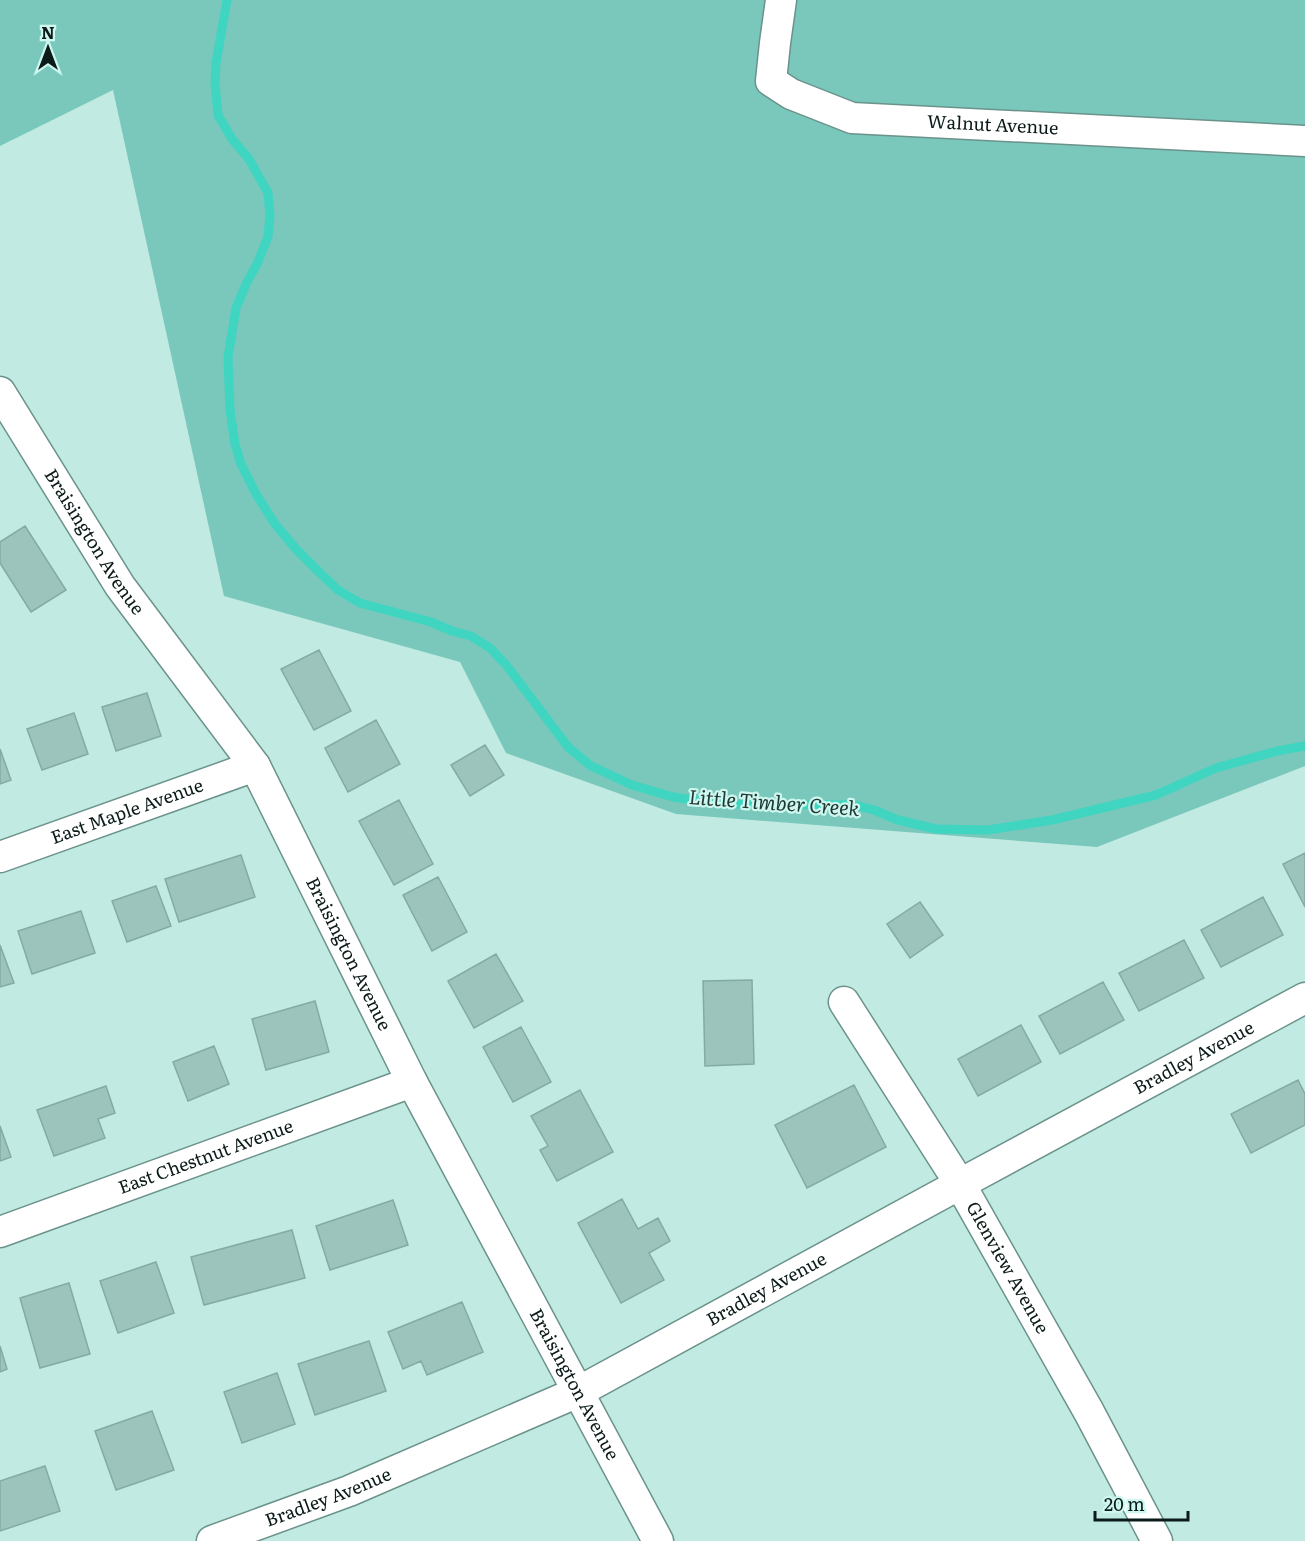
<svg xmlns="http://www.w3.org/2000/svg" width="1305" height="1541" font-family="Literata,serif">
<rect width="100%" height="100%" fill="#c0eae2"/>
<path fill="#79c8bb" d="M0 0H1305V766L1097 847 676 814 506 753 460 662 224 596 113 90 0 146Z"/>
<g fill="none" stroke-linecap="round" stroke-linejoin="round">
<path stroke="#3fd5c1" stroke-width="9" d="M227 0 216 63 215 84 218 115 232 139 249 159 268 193 270 215 268 237 257 264 247 282 236 308 228 357 230 410 235 444 241 464 256 494 275 524 296 549 320 573 338 590 360 603 431 622 452 631 471 636 490 648 507 666 568 747 591 766 632 785 673 797 724 804 855 805 874 810 898 820 936 829 988 830 1052 820 1156 795 1216 768 1277 751 1305 746"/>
</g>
<path fill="#9cc4bc" stroke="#83aba3" stroke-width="1.5" d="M25 526 66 590 31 612 0 563V542Z
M319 650 351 711 314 730 281 669Z
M147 693 161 736 116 751 102 707Z
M74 713 88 754 42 770 27 729Z
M376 720 400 764 348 792 325 748Z
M485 745 504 775 470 796 451 765Z
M0 749 11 780 0 784Z
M399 800 433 864 394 885 359 821Z
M1305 853V907L1283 864Z
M241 855 255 897 179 922 165 879Z
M438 877 467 932 432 951 403 895Z
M156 886 171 926 127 942 112 901Z
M1263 897 1283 935 1221 967 1201 930Z
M920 902 943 935 910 958 887 924Z
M81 911 95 953 32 974 18 931Z
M1184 940 1204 978 1139 1011 1119 973Z
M0 945 14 983 0 987Z
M496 954 523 1001 474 1028 448 981Z
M752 980 754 1064 705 1066 703 981Z
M1103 982 1124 1020 1060 1054 1039 1016Z
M315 1001 329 1052 266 1070 252 1019Z
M1021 1025 1041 1062 978 1096 958 1059Z
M521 1027 551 1082 513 1102 483 1047Z
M214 1046 229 1084 188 1101 173 1062Z
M1298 1080 1305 1094V1125L1251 1153 1231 1114Z
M854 1085 886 1147 807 1188 775 1125Z
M106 1086 115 1113 98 1119 105 1138 54 1156 37 1110Z
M580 1090 613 1152 557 1181 540 1150 548 1146 531 1116Z
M0 1126 11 1157 0 1161Z
M622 1199 638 1229 658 1218 670 1241 649 1253 664 1280 621 1303 578 1223Z
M393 1200 408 1245 330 1270 316 1226Z
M292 1230 305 1278 204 1305 191 1257Z
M156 1262 174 1313 118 1333 100 1281Z
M69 1283 90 1354 40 1368 20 1298Z
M462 1302 483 1352 427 1375 421 1361 403 1369 388 1332Z
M369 1341 386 1391 315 1415 298 1364Z
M0 1346 7 1369 0 1372Z
M277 1373 295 1424 242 1443 224 1392Z
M152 1411 174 1470 116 1490 95 1431Z
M45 1466 60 1511 0 1531V1481Z"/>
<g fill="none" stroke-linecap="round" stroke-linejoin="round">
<g stroke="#6b928b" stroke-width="33">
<g id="minor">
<path id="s1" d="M781 0 775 43 771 81 791 94 852 118 1305 141"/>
<path id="s2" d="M0 392 120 586 255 766 412 1082 658 1541"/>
<path id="s3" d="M0 857 255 766"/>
<path id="s4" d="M844 1002 960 1184 1089 1412 1157 1541"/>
<path id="s5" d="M0 1232 412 1082"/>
<path id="s6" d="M212 1541 349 1491 578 1392 960 1184 1305 998"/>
</g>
</g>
<use href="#minor" stroke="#fff" stroke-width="30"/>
</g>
<g text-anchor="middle" stroke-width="4.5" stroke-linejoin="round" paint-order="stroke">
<g font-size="18" fill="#0b1b19" stroke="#cdf7ef">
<text dy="6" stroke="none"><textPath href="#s1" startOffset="312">Walnut Avenue</textPath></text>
<text dy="6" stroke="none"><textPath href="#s2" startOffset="177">Braisington Avenue</textPath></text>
<text dy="6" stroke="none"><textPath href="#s3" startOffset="135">East Maple Avenue</textPath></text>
<text dy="6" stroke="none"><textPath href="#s2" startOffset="663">Braisington Avenue</textPath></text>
<text dy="6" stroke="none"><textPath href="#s6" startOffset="1096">Bradley Avenue</textPath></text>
<text dy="6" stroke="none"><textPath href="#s5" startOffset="219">East Chestnut Avenue</textPath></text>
<text dy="6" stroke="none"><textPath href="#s4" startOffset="312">Glenview Avenue</textPath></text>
<text dy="6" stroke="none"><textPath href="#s6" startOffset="610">Bradley Avenue</textPath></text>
<text dy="6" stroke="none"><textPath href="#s2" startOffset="1149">Braisington Avenue</textPath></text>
<text dy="6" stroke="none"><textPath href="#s6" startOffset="124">Bradley Avenue</textPath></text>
</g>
<g font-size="20" font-style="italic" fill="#203834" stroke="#cdf7ef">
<text transform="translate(774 803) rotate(4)" y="7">Little Timber Creek</text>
</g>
</g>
<g transform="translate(48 48)" stroke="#cdf7ef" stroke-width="4.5" paint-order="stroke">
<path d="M0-4.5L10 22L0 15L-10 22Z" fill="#0b1b19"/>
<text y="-9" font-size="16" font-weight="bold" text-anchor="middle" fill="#0b1b19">N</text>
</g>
<path d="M1095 1511v9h93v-9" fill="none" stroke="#0b1b19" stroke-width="3"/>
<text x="1104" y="1511" font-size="18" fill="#0b1b19" stroke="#cdf7ef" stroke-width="4.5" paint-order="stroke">20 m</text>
</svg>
